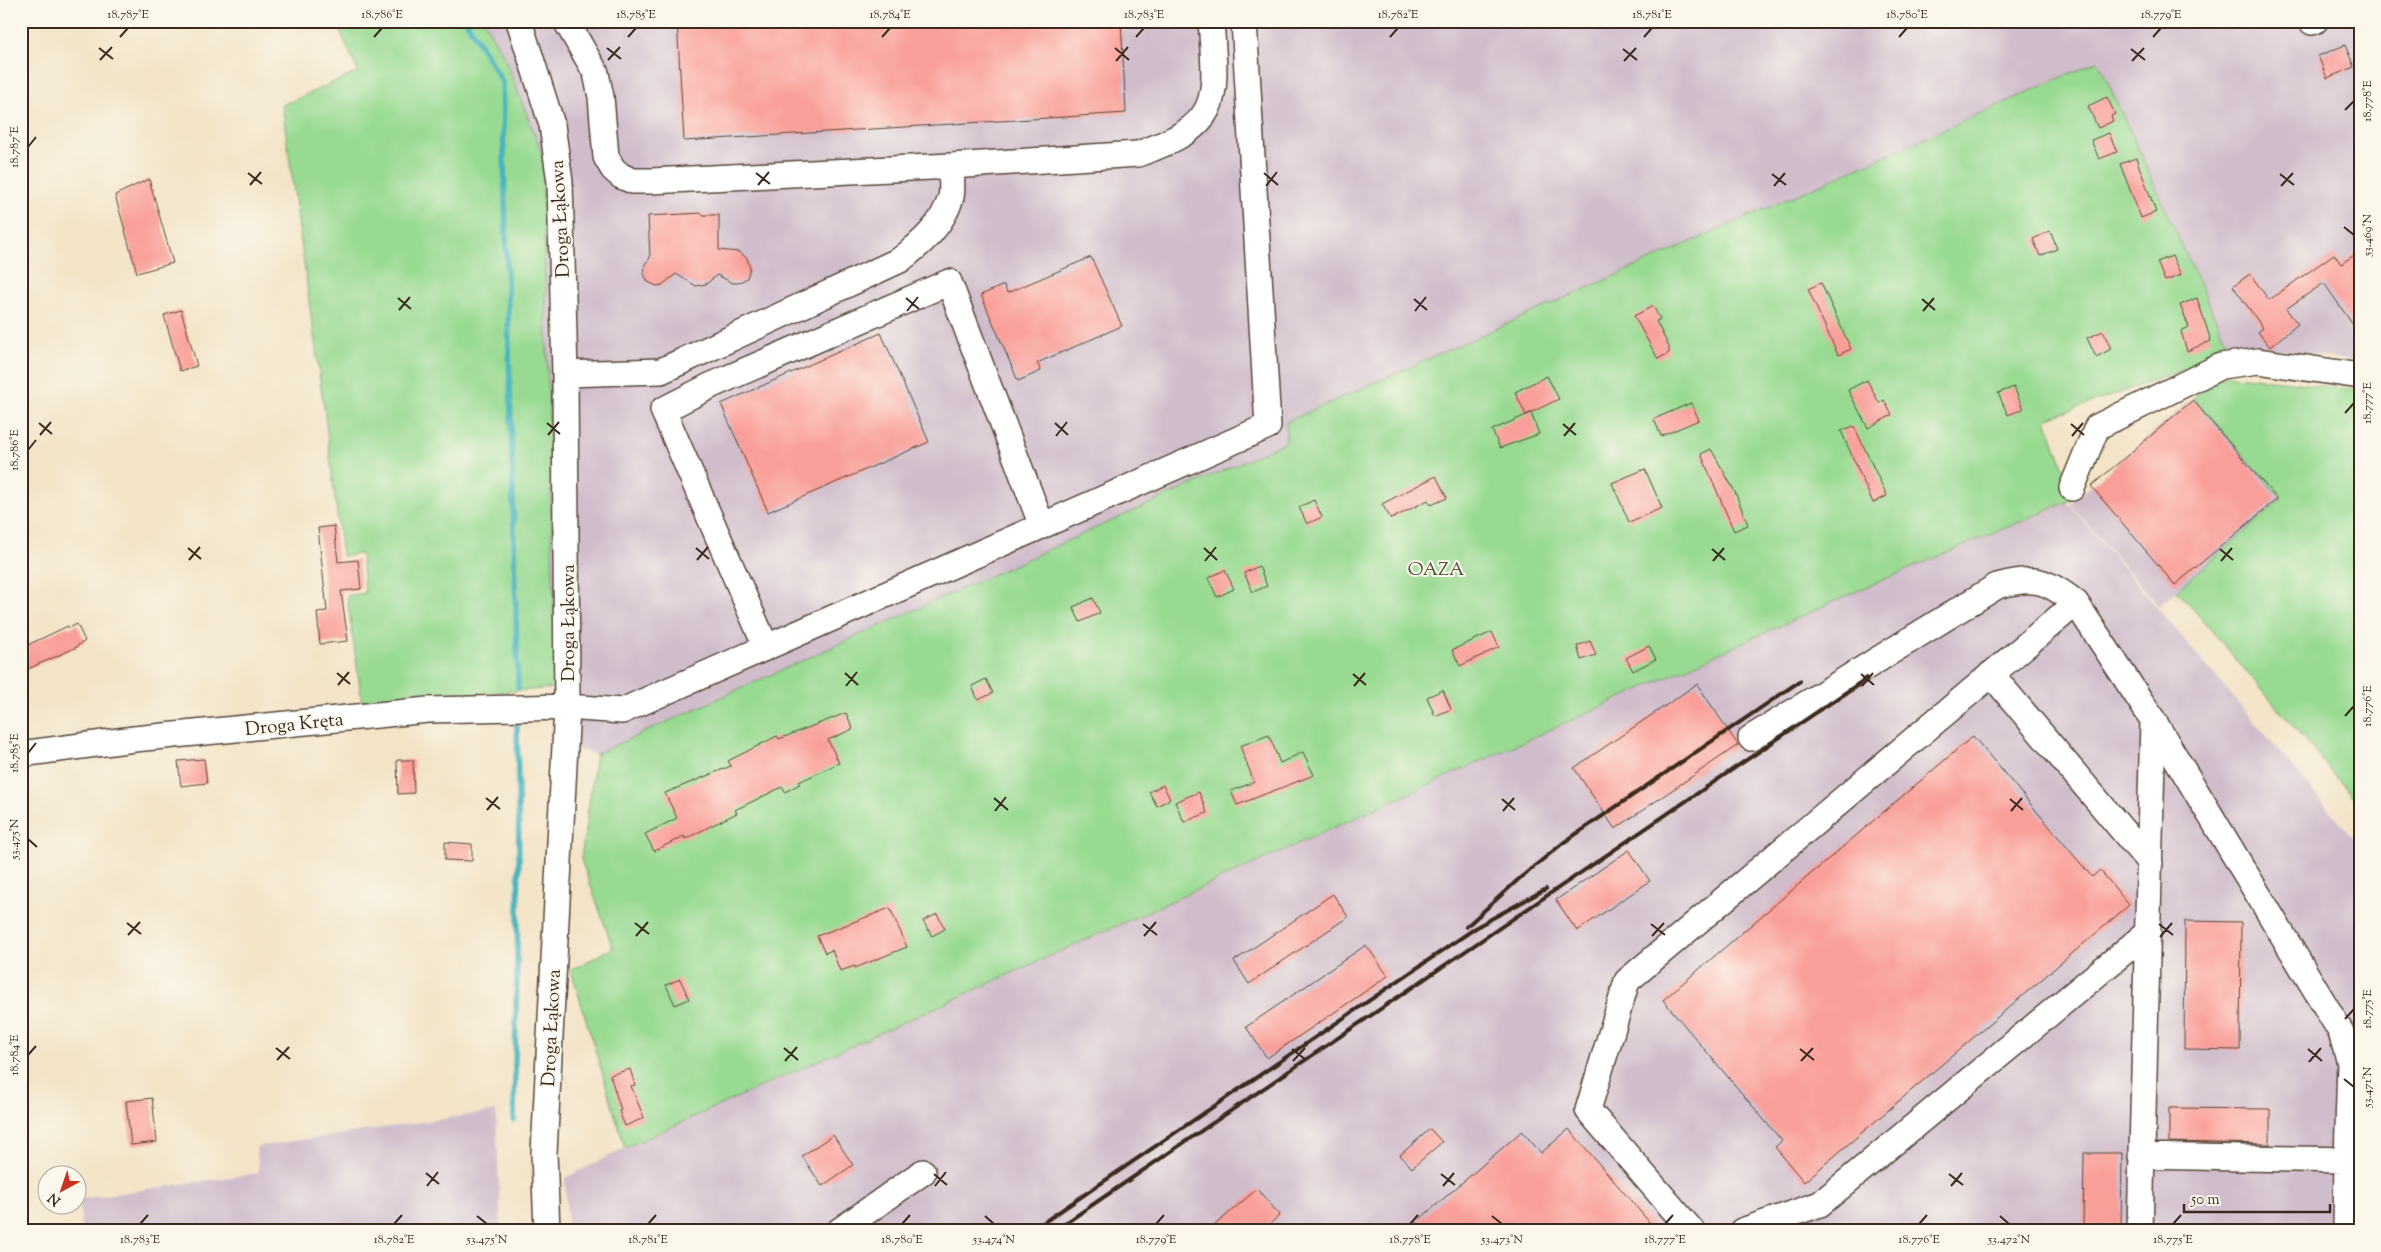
<svg xmlns="http://www.w3.org/2000/svg" width="2381" height="1252" font-family="'Sorts Mill Goudy',serif">
<rect width="100%" height="100%" fill="#fbf7ec"/>
<filter id="ink" filterUnits="userSpaceOnUse"><feTurbulence type="fractalNoise" baseFrequency=".02" numOctaves="2"/><feDisplacementMap in="SourceGraphic" scale="10" xChannelSelector="R" yChannelSelector="G"/><feConvolveMatrix kernelMatrix="1 2 1 2 8 2 1 2 1" color-interpolation-filters="sRGB"/></filter>
<filter id="wash" filterUnits="userSpaceOnUse"><feTurbulence type="fractalNoise" baseFrequency=".0096" numOctaves="4" result="noise"/><feDisplacementMap in="SourceGraphic" scale="20" xChannelSelector="R" yChannelSelector="G"/><feGaussianBlur stdDeviation="1.12" result="paint"/><feColorMatrix in="noise" values="0 0 0 0 0 0 0 0 0 0 0 0 0 0 0 0 0 1.4 0 .05"/><feComposite in="paint" operator="in"/></filter>
<g filter="url(#wash)">
<rect width="100%" height="100%" fill="#f3e4c8"/>
<path fill="#d0bdcc" d="M484 21H2360V362L2251 345 2231 353 2098 61 1286 422V442L596 754 554 743 556 688 505 59Z
M2193 398 2282 499 2159 606 2070 504Z
M2067 502 2360 846V1231H568L565 1178 625 1148 1857 591Z
M496 1111 501 1231H82L79 1199 259 1173 256 1147Z"/>
<path fill="#98da91" stroke="#6a8258" d="M336 21H484L505 59 542 154 556 688 362 702 347 596 365 593 361 554 342 556 325 415 282 105 358 72Z
M2098 61 2231 353 2046 419 2074 496 2067 502 1857 591 625 1148 571 970 613 948 581 859 596 754 1286 442V422Z
M2227 375 2360 390V805L2177 590 2282 499 2193 398 2212 382Z"/>
<g fill="none" stroke-linecap="round" stroke-linejoin="round">
<path stroke="#45b4be" stroke-width="5.5" d="M466 21 502 81 518 688
M514 1120 519 859 517 718"/>
</g>
<g id="blocks">
<path fill="#f99f99" d="M677 21H1121L1126 113 684 141Z
M2345 45 2354 67 2327 78 2318 56Z
M2107 97 2115 114 2111 116 2113 121 2098 128 2088 106Z
M2109 133 2117 152 2099 159 2091 140Z
M2136 158 2156 212 2141 218 2120 164Z
M149 179 173 263 137 273 115 195Z
M702 213V215H719V250L739 252 747 258 750 268 747 278 738 283H733L717 275 706 284 696 286 676 274 662 285 657 286 648 282 644 274 645 264 650 258 648 216Z
M2050 231 2057 249 2040 256 2033 239Z
M2360 251V335L2324 283 2286 309 2298 324 2270 347 2258 332 2263 328 2233 286 2250 274 2269 300 2334 254 2341 264Z
M2172 256 2181 275 2165 281 2157 262Z
M1091 257 1122 326 1037 363 1041 371 1018 381 981 295 1004 285 1007 293Z
M1821 283 1851 349 1838 355 1808 289Z
M2197 298 2211 341 2187 351 2181 331 2189 327 2180 305Z
M1653 306 1660 319 1656 321 1669 347V353L1658 359 1634 316Z
M181 310 197 366 180 371 164 315Z
M2103 331 2111 349 2096 357 2087 338Z
M881 333 929 442 768 512 721 404Z
M1547 376 1559 399 1526 415 1515 392Z
M1867 380 1879 403 1884 400 1892 415 1868 428 1848 390Z
M2014 387 2023 409 2008 415 1998 393Z
M2193 400 2277 499 2175 585 2091 486Z
M1691 403 1699 420 1661 436 1654 419Z
M1531 413 1539 434 1500 448 1492 430Z
M1854 426 1887 496 1873 503 1841 431Z
M1711 449 1735 492 1748 525 1734 531 1701 454Z
M1645 469 1662 508 1629 522 1612 483Z
M1436 476 1447 498 1431 505 1428 500 1391 519 1382 504Z
M1314 500 1322 517 1307 524 1299 507Z
M334 526 338 562 358 560 361 589 341 591 348 641 320 644 317 612 327 611 318 528Z
M1259 566 1267 586 1253 592 1244 573Z
M1225 570 1234 589 1217 597 1208 578Z
M1093 598 1100 613 1080 622 1073 607Z
M77 624 85 641 77 646V647L21 672V648L68 626 69 628Z
M1492 632 1499 647 1460 666 1452 650Z
M1590 641 1596 655 1581 660 1577 646Z
M1649 646 1656 659 1633 671 1626 658Z
M986 679 993 693 978 700 972 686Z
M1697 684 1738 745 1615 829 1574 768Z
M1443 690 1451 709 1435 716 1427 697Z
M846 713 853 729 828 740 839 763 799 782 800 784 785 792 782 787 735 810 737 813 685 839 684 836 654 851 645 834 677 818 665 793 731 766 728 761 777 736 779 739Z
M1269 735 1280 763 1303 752 1314 775 1237 805 1231 791 1254 782 1240 746Z
M1973 736 2092 877 2100 870 2129 905 1804 1182 1775 1147 1782 1141 1663 1000Z
M204 759 207 783 181 786 178 761Z
M397 760H413L414 793 398 794Z
M1163 785 1170 799 1157 806 1149 792Z
M1199 792 1207 813 1184 822 1175 802Z
M445 842 472 844V861L445 860Z
M1629 850 1650 881 1577 931 1556 900Z
M1333 894 1348 917 1249 984 1234 961Z
M890 908 907 947 855 968V966L840 971 832 950 825 953 817 936Z
M937 914 945 929 932 936 923 921Z
M2185 921 2241 922 2240 1050 2184 1049Z
M1366 945 1388 976 1267 1058 1246 1027Z
M680 979 689 999 675 1005 666 985Z
M630 1069 635 1085 631 1086 644 1118 625 1126 619 1111 621 1110 610 1075Z
M152 1098 157 1142 131 1145 126 1101Z
M2169 1108 2270 1109V1144L2169 1142Z
M1430 1129 1442 1142 1412 1168 1400 1155Z
M1569 1129 1657 1231H1406L1522 1131 1541 1153Z
M833 1135 853 1165 822 1186 802 1156Z
M2084 1153H2122L2121 1231H2083Z
M1257 1189 1280 1215 1262 1231H1208Z"/>
</g>
</g>
<g filter="url(#ink)">
<use href="#blocks" fill-opacity="0" stroke="#574638" stroke-width="1"/>
<g fill="none" stroke-linecap="round" stroke-linejoin="round">
<g stroke="#574638" stroke-width="28">
<path id="minor" d="M519 21 552 125 560 182 565 374 567 707 544 1153 547 1231
M566 21 596 73 601 97 606 157 613 169 621 176 633 181H651L951 166 1138 154C1222 124 1217 103 1211 21
M2312 22 2315 21
M565 374 661 371 900 260C922 243 943 225 951 197 953 188 951 176 951 166
M2072 488 2097 427 2221 366 2258 361 2360 376
M766 647 663 410 712 385 949 282 1042 526
M1991 674 2150 863
M2153 720 2341 1032 2350 1063 2347 1160
M1751 738 1997 586C2033 576 2046 579 2076 603
M21 754 134 739 428 710 567 707 622 711 1268 426 1244 21
M2141 1156 2347 1160 2346 1231
M839 1231 923 1172
M1692 1231 1588 1110 1627 981 2076 603 2153 720 2140 1231
M1742 1231 1820 1204 2148 932"/>
</g>
<use href="#minor" stroke="#fff" stroke-width="25"/>
<path stroke="#3b2a1e" stroke-width="4" d="M1466 927 1520 878 1563 843 1800 681
M1031 1231 1480 925 1546 889
M1054 1231 1867 678"/>
</g>
</g>
<path fill="none" stroke="#3b2a1e" stroke-width="2" d="M120 37 128 28M374 37 382 28M628 37 636 28M882 37 890 28M1136 37 1144 28M1390 37 1398 28M1644 37 1652 28M1899 37 1907 28M2153 37 2161 28M99 48 113 59M607 48 621 59M1115 48 1129 60M1623 49 1637 60M2131 49 2145 60M100 60 112 47M608 60 620 47M1116 61 1128 47M1624 61 1636 48M2132 61 2144 48M2345 110 2354 101M28 147 36 137M248 173 262 184M756 173 770 184M1264 173 1278 185M1772 174 1786 185M2280 174 2294 185M250 185 261 172M758 185 769 172M1266 186 1277 172M1774 186 1785 173M2281 186 2293 173M2344 227 2354 235M398 298 411 309M906 298 919 309M1414 299 1427 310M1922 299 1935 310M399 310 410 297M907 311 918 297M1415 311 1426 297M1923 311 1934 298M2345 413 2354 403M39 423 52 434M547 423 560 434M1055 423 1068 435M1563 424 1576 435M2071 424 2084 435M40 435 51 422M548 435 559 422M1056 436 1067 422M1564 436 1575 423M2072 436 2083 423M28 450 36 440M188 548 201 559M696 548 709 559M1204 548 1217 560M1712 549 1725 560M2220 549 2233 560M189 560 200 547M697 560 708 547M1205 561 1216 547M1713 561 1724 548M2221 561 2232 548M337 673 350 684M845 673 858 685M1353 674 1366 685M1861 674 1874 685M338 685 349 672M846 686 857 672M1354 686 1365 673M1862 686 1873 673M2345 716 2354 706M28 753 36 743M486 798 500 809M994 798 1008 810M1502 799 1515 810M2010 799 2023 810M487 810 498 797M995 811 1006 797M1503 811 1514 798M2011 811 2022 798M28 839 37 847M127 923 141 934M635 923 649 934M1143 924 1157 935M1651 924 1665 935M2159 924 2173 935M128 935 140 922M636 936 648 922M1144 936 1156 922M1652 936 1664 923M2160 937 2172 923M2345 1019 2354 1009M276 1048 290 1059M784 1048 798 1060M1292 1049 1306 1060M1800 1049 1814 1060M2308 1049 2322 1061M28 1055 36 1046M277 1060 289 1047M785 1061 797 1047M1293 1061 1305 1048M1801 1061 1813 1048M2309 1062 2321 1048M2344 1079 2354 1087M426 1173 439 1184M934 1174 947 1185M1441 1174 1455 1185M1949 1174 1963 1185M427 1186 438 1172M935 1186 946 1172M1443 1186 1454 1173M1951 1186 1962 1173M477 1216 487 1224M985 1216 994 1224M1492 1216 1502 1224M2000 1216 2009 1224M140 1224 148 1215M394 1224 402 1215M648 1224 656 1215M902 1224 910 1215M1156 1224 1164 1215M1410 1224 1418 1215M1665 1224 1673 1215M1919 1224 1927 1215M2173 1224 2181 1215"/>
<g text-anchor="middle" stroke-width="4" stroke-linejoin="round" paint-order="stroke">
<g font-size="19" fill="#3b2a1e" stroke="#fbf7ec">
<text transform="translate(559 219) rotate(-93)" y="7">Droga Łąkowa</text>
<text transform="translate(567 623) rotate(-90)" y="7">Droga Łąkowa</text>
<text transform="translate(294 723) rotate(-6)" y="7">Droga Kręta</text>
<text transform="translate(550 1028) rotate(-87)" y="7">Droga Łąkowa</text>
</g>
<g font-size="19" fill="#52563b" stroke="#fbf7ec">
<text x="1436" y="575">OAZA</text>
</g>
</g>
<rect width="2381" height="1252" fill="none" stroke="#fbf7ec" stroke-width="55"/>
<g transform="translate(62 1190) rotate(220)"><circle r="24" fill="#fbf7ec" stroke="#aea59a"/>
<path d="M0-4L9 19L0 12L-9 19Z" fill="#c8321e"/>
<text y="-8" font-size="14" font-weight="bold" text-anchor="middle" fill="#3b2a1e">N</text>
</g>
<path d="M2184 1204v8h146v-8" fill="none" stroke="#3b2a1e" stroke-width="2.5"/>
<text x="2191" y="1204" font-size="15" fill="#3b2a1e" stroke="#fbf7ec" stroke-width="4" paint-order="stroke">50 m</text>
<rect x="28" y="28" width="2326" height="1196" fill="none" stroke="#3b2a1e" stroke-width="2"/>
<g font-size="12" text-anchor="middle" fill="#3b2a1e">
<text x="128" y="18">18.787°E</text>
<text x="382" y="18">18.786°E</text>
<text x="636" y="18">18.785°E</text>
<text x="890" y="18">18.784°E</text>
<text x="1144" y="18">18.783°E</text>
<text x="1398" y="18">18.782°E</text>
<text x="1652" y="18">18.781°E</text>
<text x="1907" y="18">18.780°E</text>
<text x="2161" y="18">18.779°E</text>
<text transform="translate(2367 101) rotate(-90)" y="4">18.778°E</text>
<text transform="translate(14 147) rotate(-90)" y="4">18.787°E</text>
<text transform="translate(2367 235) rotate(-90)" y="4">53.469°N</text>
<text transform="translate(2367 403) rotate(-90)" y="4">18.777°E</text>
<text transform="translate(14 450) rotate(-90)" y="4">18.786°E</text>
<text transform="translate(2367 706) rotate(-90)" y="4">18.776°E</text>
<text transform="translate(14 753) rotate(-90)" y="4">18.785°E</text>
<text transform="translate(14 839) rotate(-90)" y="4">53.475°N</text>
<text transform="translate(2367 1009) rotate(-90)" y="4">18.775°E</text>
<text transform="translate(14 1055) rotate(-90)" y="4">18.784°E</text>
<text transform="translate(2367 1087) rotate(-90)" y="4">53.471°N</text>
<text x="140" y="1243">18.783°E</text>
<text x="394" y="1243">18.782°E</text>
<text x="487" y="1243">53.475°N</text>
<text x="648" y="1243">18.781°E</text>
<text x="902" y="1243">18.780°E</text>
<text x="994" y="1243">53.474°N</text>
<text x="1156" y="1243">18.779°E</text>
<text x="1410" y="1243">18.778°E</text>
<text x="1502" y="1243">53.473°N</text>
<text x="1665" y="1243">18.777°E</text>
<text x="1919" y="1243">18.776°E</text>
<text x="2009" y="1243">53.472°N</text>
<text x="2173" y="1243">18.775°E</text>
</g>
</svg>
